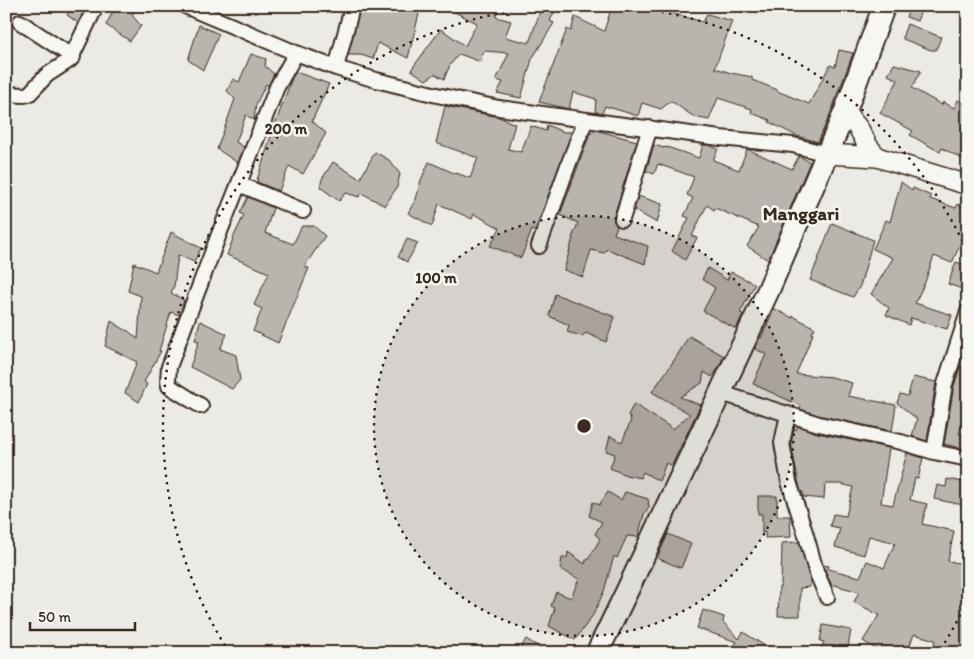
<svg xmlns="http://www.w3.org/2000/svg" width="974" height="659" font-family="Itim,sans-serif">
<rect width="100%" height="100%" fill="#ebeae5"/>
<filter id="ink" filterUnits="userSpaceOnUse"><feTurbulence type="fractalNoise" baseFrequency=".02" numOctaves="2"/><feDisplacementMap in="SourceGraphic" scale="10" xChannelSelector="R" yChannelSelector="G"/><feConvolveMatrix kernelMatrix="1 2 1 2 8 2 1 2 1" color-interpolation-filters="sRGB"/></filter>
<g filter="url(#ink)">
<path fill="#bab4ae" stroke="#3b2a1e" d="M73 6H86L78 23 67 15Z
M116 6H138L132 15 141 26 130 41 106 25Z
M360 6H408L419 14 408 58 378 43 373 59 361 55H348L358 17Z
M442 6H497L496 17 511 21 505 37 529 43 542 6H557L550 21 554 23 532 59 521 98 497 93 503 82 496 80 509 53 485 51 481 57 482 58 481 62 459 54 450 65 444 79 435 74 426 80 411 70 441 29 465 46 477 23Z
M612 6H671L668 12 703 22 707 14 732 21 715 68 731 73 752 77V80L778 90 777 91 809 104 830 65 835 67 839 50 853 53 841 86H840L833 107 818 142 797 136 769 122 770 120 751 113 752 109 718 98 709 120 694 117 671 101 661 109 642 103 638 116 605 106 602 113 595 112 596 99 573 92 569 109 539 102 567 29 571 31 575 17 604 31Z
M910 6H923L917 21 906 17Z
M907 24 941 37 936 50H931L903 39V35Z
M199 25 219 34 203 70 188 60Z
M251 54 266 59 265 66 274 74 268 86 266 84 256 104 254 120 246 115 236 142 244 147 238 163 217 149 235 99 227 91 233 79 239 82Z
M894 64 921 71 912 88 942 105 943 102 954 108 958 100 968 106V162L942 148 940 152 910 135 913 131 880 113 898 80 888 75Z
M296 72 329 84 312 121 326 133 303 174 289 166 279 191 257 182 258 180H257L273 130 292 78Z
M445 106 499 117 515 124 508 149 521 152 531 126 546 131 547 125 563 132H572L535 232 532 230 521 258 490 246 500 228 474 214 472 219 439 204 432 226 408 213 416 199 421 180 429 162 456 174V173L470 178 478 158 436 143Z
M595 130 637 141 614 216V221L617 226 614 234 648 246 645 264 607 249 604 253 591 250 583 277 564 270 573 238H572L578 223 560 215 588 139 591 132H594Z
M654 145 664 148V147L667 148V147L699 158 703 145H708L718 149 713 160 739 170 747 149 792 169 799 156 810 162 768 260 747 246 759 227 715 208 714 210 707 205 692 236 697 238 685 260 672 251 689 218 684 216 693 198 687 195 694 177 658 164 654 174 646 171Z
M375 152 389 160 400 174 397 187 385 206 362 193 359 197 346 193 339 201 320 187 322 179 333 162 360 179Z
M901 182 912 190 913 188 931 196 930 199 956 208 958 204 968 209V226L952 263 934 256 925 282 915 303 952 315 947 329 911 318 909 325 886 315 889 308 871 294 893 258 873 249 886 220 890 222Z
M638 196 662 204 657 223 634 210Z
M248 197 273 208 265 233 293 244 302 226H314L325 236 304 267 309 268 278 343 253 331 262 309 254 305 269 273 227 255 234 236 244 215 240 213Z
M832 223 873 240 860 286 853 297 810 280Z
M171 232 201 248 194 262 178 255 174 286 171 293 184 300 181 311 179 315 171 312 159 351H161L144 382 147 384 139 402 125 393 137 362 105 346 111 321 127 331V330L138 339 141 296 128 291 134 263 156 272Z
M407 239 418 243 407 262 398 257Z
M956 262 968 266V281L965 290 948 284Z
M708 268 727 280 731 272 755 284 740 313 743 314 736 329 703 311 715 288 702 279Z
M555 294 615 317 606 342 586 333 582 336 567 332 569 325 549 316Z
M774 309 793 318V316L815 328 811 334H813L796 374 832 377 852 383 848 396 896 405 892 431 821 416 800 409 801 406 753 384 766 354 755 349 760 337 761 338Z
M200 321 227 334 220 349 236 355 240 380 232 389 190 367 199 341 195 340Z
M689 336 724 356 718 369 712 377 704 372 702 383 680 397 700 405 701 404 672 465 666 463 659 481 643 472 640 478 626 475 610 468 615 454 606 451 610 436 622 442 631 420 628 415 634 404 673 429 690 414 652 392 677 356Z
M960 367 968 369V407L959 434 968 436V450L944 444 954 386Z
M913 377 936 382 927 441 912 436 917 419 897 403 900 394 908 396Z
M797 426 817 433 889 448 881 503 893 505 907 453 923 458 918 479 915 478 910 500 927 504 922 524 954 531 948 561 968 565V650L958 648 957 653H932L935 640 914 634 907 653H882L863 641 879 615 854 602 859 592 831 584 823 565 829 566 828 569 860 577 867 561 884 568 895 543 869 536 864 555 835 547 840 528 830 526 833 514 846 516 853 487 840 484H825L824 499 803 497V492H801L798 480 791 443 794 429H797Z
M947 479 968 483V506L934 499 937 485 946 487Z
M608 492 621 500 625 492 648 499 649 507 644 514 638 537 627 536 617 558 614 556 604 591 593 615 575 640 549 626 555 608 551 606 556 592 571 598 579 579 560 569 562 558H567L568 552 585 564 586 560H588L600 539 595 534 602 522 589 516 593 502 599 505Z
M758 496H777V516H790L791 537 765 538V532L762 533V514H758Z
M668 534 691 544 681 568 657 558Z
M799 542 810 578V587L800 588V616H778L779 587H781L782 543Z
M703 610 724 617 723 622 739 639 743 632 776 653H741L733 647 737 642 697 628Z
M823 625 851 630 847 653H819L824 642 820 641Z
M526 639 549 653H518Z"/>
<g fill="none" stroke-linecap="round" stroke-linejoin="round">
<g stroke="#3b2a1e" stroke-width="18">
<path id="minor" d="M185 6 296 53 336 68 376 80 437 95 499 108 601 122 720 138 793 145 827 154
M20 22 73 57
M336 68 350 15 351 6
M6 94 24 95 29 94 47 75 70 60 96 6
M239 184 303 211
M622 219C632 189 640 158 650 128
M539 246C555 204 568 161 586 120
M721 393 819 424 901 442 934 452 945 384 968 312
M201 406 169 386 168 380 169 367 221 229 277 87 296 53
M788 414 782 443 789 482 805 532 816 571 827 597
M934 452 968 459"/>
</g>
<g stroke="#3b2a1e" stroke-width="22">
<path id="secondary" d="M845 112 859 129 868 146 877 157
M827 154 877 157 968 185"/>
</g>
<g stroke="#3b2a1e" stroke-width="25">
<path id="primary" d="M597 653 628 589 768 291 845 112 884 6"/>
</g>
<use href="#minor" stroke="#f6f6f2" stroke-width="14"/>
<use href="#secondary" stroke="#f6f6f2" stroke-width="19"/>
<use href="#primary" stroke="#f6f6f2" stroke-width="21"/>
</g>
</g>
<circle cx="584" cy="426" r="210" fill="#3b2a1e" fill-opacity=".12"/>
<g fill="none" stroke="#3b2a1e" stroke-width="2.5" stroke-dasharray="2.5 5">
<circle cx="584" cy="426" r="210"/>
<path d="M967 601A421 421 0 0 1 939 652M229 652A421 421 0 0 1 551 6M617 6A421 421 0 0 1 967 251"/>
</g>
<g text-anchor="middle" stroke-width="5" stroke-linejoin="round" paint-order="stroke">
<g font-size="19" font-weight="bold" fill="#3b2a1e" stroke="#f6f6f2">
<text x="801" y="220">Manggari</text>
</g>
</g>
<circle cx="584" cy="426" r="8" fill="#3b2a1e" stroke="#f6f6f2" stroke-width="2.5"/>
<g font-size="15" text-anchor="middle" font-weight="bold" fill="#3b2a1e" stroke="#f6f6f2" stroke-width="5" stroke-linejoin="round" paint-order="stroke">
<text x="286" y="134">200 m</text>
<text x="436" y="283">100 m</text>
</g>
<rect width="974" height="659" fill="none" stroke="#f6f6f2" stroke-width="25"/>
<rect x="12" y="12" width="949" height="634" fill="none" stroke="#3b2a1e" stroke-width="2" filter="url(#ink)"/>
<path d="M30 622v8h105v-8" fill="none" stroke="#3b2a1e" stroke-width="2.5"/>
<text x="38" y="622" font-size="15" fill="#3b2a1e" stroke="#f6f6f2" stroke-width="4" paint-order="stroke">50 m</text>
</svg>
